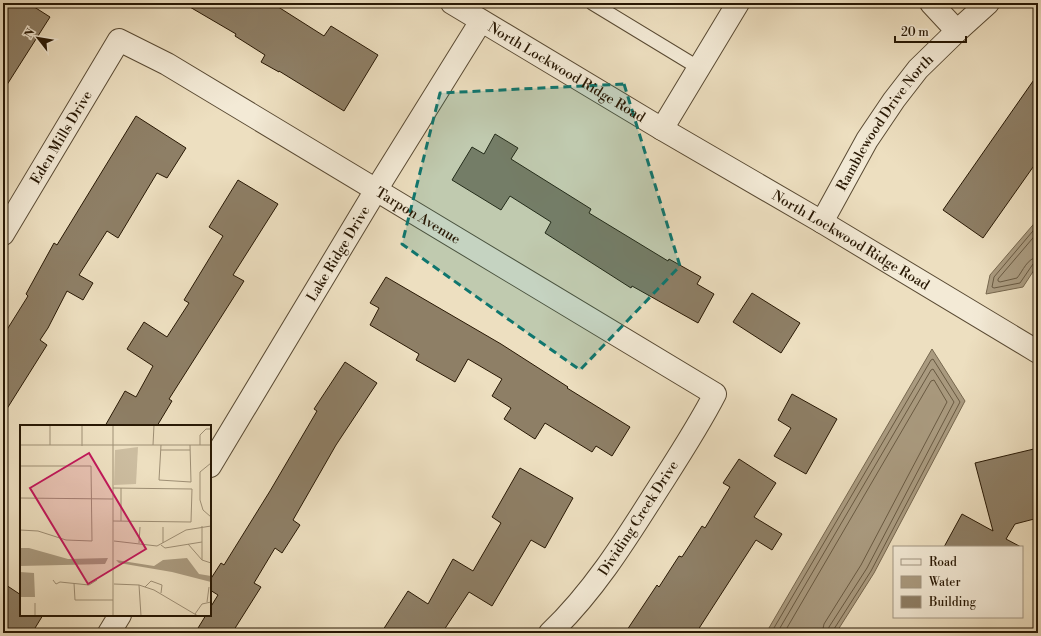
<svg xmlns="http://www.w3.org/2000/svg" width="1041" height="636" font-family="'Libre Bodoni',serif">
<rect width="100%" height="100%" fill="#eddfc0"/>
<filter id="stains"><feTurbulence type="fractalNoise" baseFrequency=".005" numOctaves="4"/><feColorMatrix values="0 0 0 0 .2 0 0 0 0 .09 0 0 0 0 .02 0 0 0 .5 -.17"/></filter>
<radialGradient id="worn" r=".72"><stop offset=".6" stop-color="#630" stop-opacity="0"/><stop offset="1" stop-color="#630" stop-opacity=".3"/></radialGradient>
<path fill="#aa9b80" stroke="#76674e" d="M1038 219V264L1023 287 986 294 990 275Z
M932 349 965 401 874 573 836 633H766Z"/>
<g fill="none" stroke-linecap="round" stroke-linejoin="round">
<path stroke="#695a42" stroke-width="1" d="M1038 225 994 277 992 287 994 288 1020 283 1033 264 1038 262
M1038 232 998 279V281L1000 282 1017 278C1023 271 1027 258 1038 257
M771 633 931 360 933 359 960 402 871 571 834 629 833 633
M777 633 931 370 933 369 954 402 867 568 829 627 828 633
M784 633 931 381 934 380 947 402 861 565 824 624 822 633"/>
</g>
<path fill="#8e7f66" stroke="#281804" d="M3 3H28L50 17 3 91Z
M183 3H272L324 36 331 26 378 55 344 111 279 71V72L261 62 265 55 235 36 236 34Z
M1038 74V160L983 238 943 210Z
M136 116 186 148 167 178 157 173 118 238 107 231 79 275 93 283 83 300 67 291 48 328 40 340 47 345 3 415V336L28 296 26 294 54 243 57 245Z
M495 134 518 148 511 159 591 209 589 213 668 261 669 259 701 277 697 284 714 294 698 323 632 286 631 288 545 233 551 222 510 196 501 210 452 180 472 147 484 154Z
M238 180 278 204 233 275 244 281 169 399 172 401 157 426H105L125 391 136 397 153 366 127 349 144 322 167 337 189 303 184 300 223 236 209 227Z
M386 277 501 344 568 387 567 388 630 427 612 456 596 446 592 452 545 423 535 439 504 419 511 408 492 396 502 379 468 359 455 382 416 360 419 354 370 325 379 308 370 303Z
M752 293 800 323 781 353 733 322Z
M345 362 377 383 336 445 293 520 300 525 282 553 275 548 254 583 261 587 232 633H195L206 615H210V608L218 595 210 590V580L221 563 224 565 270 491 317 411 314 409Z
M792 394 837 419 806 474 774 456 791 428 778 420Z
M1038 448V518L1015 524 1006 539 1021 547H944L962 514 993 531 975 463Z
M739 459 776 483 754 517 782 534 772 550 756 540 696 633H625L657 585 659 587 679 556 682 557 702 526 705 528 730 487 723 483Z
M520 468 573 498 545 548 531 540 492 606 469 592 442 633H381L408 591 428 604 453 559 473 571 501 523 492 517Z
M3 583 21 595V615H43L32 633H3Z"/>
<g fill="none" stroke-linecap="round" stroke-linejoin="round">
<g stroke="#594a33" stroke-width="15">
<path id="service" d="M592 3 699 68"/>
</g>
<g stroke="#594a33" stroke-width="24">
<g id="minor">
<path d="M931 3 957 31"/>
<path d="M662 129 738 3"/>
<path id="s1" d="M822 222 867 140 894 100 918 69 957 31 988 3"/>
<path id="s2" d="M3 234 119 40 167 64 715 394C697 429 675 462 654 495 623 544 592 593 550 633"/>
<path id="s3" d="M210 466 376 190 481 21"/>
<path d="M109 633 120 615"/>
</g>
</g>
<g stroke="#594a33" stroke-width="24">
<g id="tertiary">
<path id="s4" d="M452 3 662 129 822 222 1038 352"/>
</g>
</g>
<use href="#service" stroke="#f3ead6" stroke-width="13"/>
<use href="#minor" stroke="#f3ead6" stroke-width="22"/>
<use href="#tertiary" stroke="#f3ead6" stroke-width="22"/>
</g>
<path fill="#0f766e" fill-opacity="0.2" stroke="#0f766e" stroke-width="3" stroke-dasharray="8 5" stroke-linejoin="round" d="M624 84 680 266 580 370 402 244 440 93Z"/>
<g text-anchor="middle" stroke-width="3.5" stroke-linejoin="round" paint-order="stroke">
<g font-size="14" fill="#281804" stroke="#f3ead6">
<text dy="5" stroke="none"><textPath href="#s4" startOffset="134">North Lockwood Ridge Road</textPath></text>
<text dy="5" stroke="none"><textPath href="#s1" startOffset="118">Ramblewood Drive North</textPath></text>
<text dy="5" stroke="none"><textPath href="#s2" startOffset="113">Eden Mills Drive</textPath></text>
<text dy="5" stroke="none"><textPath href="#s2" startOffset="573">Tarpon Avenue</textPath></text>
<text dy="5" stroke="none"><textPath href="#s4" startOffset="464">North Lockwood Ridge Road</textPath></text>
<text dy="5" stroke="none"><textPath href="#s3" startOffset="248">Lake Ridge Drive</textPath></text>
<text transform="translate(638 518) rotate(-57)" y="5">Dividing Creek Drive</text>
</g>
</g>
<g transform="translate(20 425)">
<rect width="191" height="191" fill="#eddfc0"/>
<path d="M118 22 116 59 94 60 95 25Z" fill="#ccbda0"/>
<path d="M0 123H9L48 134 88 133 85 139 0 141ZM167 133 179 149 191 151V157L152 147 99 138 96 135 134 141 143 135ZM0 147 14 148 15 172H0Z" fill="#aa9b80"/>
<path fill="none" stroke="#9e8f75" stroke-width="1" d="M62 0V21M0 20H191M30 20V0M133 20 134 0M141 20 139 55 171 57 170 20M180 20V10L186 4H191M141 25H170M191 38 180 47V75L183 85 191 92M0 41H71L72 116 46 115 18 106 0 105M0 73 93 74M93 96 171 97 172 64 93 63M101 96V63M143 102V118M94 116 137 121 166 105 191 101M119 118 120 102M168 119 182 135 191 138M141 120 145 123 182 117M182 135V101M33 155 36 159 40 157 69 160 77 155M54 158 55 175H93M94 159 119 160 134 165 178 191M119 160 121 191M125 162 131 156 142 160 141 168M187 177 189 162M175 189 182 179 191 177M15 191V178M93 191V0"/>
<path fill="#c2185b" fill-opacity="0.15" stroke="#c2185b" stroke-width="2" d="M69 28 126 124 68 159 10 63Z"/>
<rect width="191" height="191" fill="none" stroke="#281804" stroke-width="2"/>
</g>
<rect width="1041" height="636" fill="none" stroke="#eddfc0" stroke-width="16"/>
<rect x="4" y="4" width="1033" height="628" fill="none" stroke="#281804" stroke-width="2"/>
<rect x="8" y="8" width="1025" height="620" fill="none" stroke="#281804"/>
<rect x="893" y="546" width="130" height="72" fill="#f3ead6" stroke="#a29682"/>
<rect x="901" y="559" width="20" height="6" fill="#f3ead6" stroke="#a29682"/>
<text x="929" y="566" font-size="12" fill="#281804">Road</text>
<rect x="901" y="576" width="20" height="12" fill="#aa9b80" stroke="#a29682"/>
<text x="929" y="586" font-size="12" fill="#281804">Water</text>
<rect x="901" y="596" width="20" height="12" fill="#8e7f66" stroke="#a29682"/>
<text x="929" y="606" font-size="12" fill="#281804">Building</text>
<g transform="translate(38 38) rotate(301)" stroke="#f3ead6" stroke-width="3" paint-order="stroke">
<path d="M0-3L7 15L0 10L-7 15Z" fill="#281804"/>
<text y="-6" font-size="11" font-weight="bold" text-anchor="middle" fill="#281804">N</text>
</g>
<path d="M895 36v6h71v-6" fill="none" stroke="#281804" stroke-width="2"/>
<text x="901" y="36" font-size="12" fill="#281804" stroke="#f3ead6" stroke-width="3" paint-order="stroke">20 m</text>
<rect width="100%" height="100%" filter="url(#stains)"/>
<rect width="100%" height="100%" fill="url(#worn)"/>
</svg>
